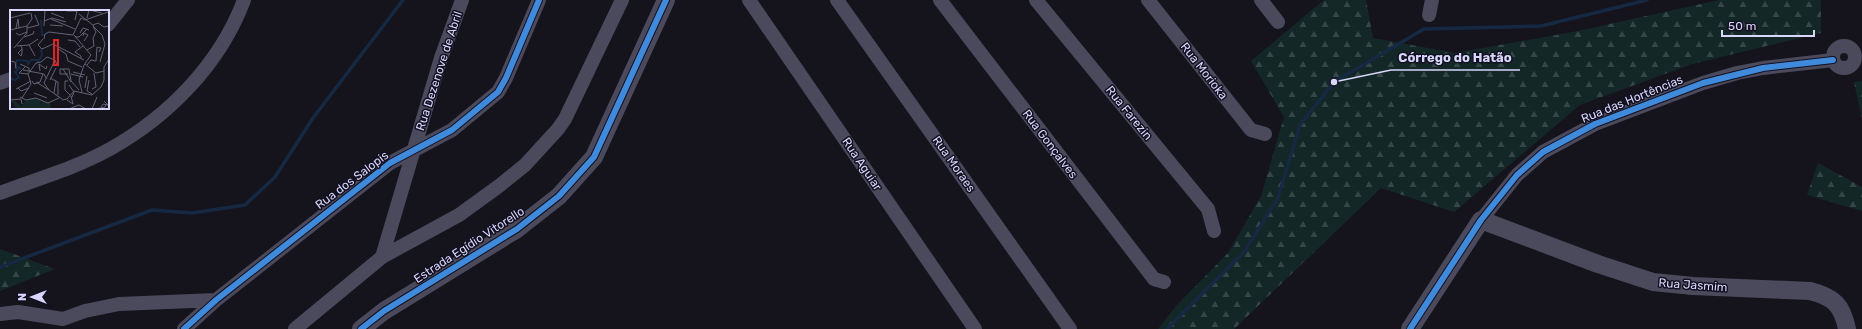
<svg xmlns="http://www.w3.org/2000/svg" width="1862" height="329" font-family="Rubik,sans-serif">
<defs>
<pattern id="forest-firs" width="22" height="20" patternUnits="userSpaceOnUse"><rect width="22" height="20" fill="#142727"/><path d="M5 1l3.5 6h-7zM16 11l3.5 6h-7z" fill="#354647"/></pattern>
</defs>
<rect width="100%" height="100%" fill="#15141d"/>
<path fill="url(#forest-firs)" d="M1324 0H1366L1373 38 1455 53 1578 31 1719 0H1821V33L1692 64 1580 105 1454 212 1381 188 1234 329H1158L1177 305 1228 253 1261 196 1284 117 1251 61Z
M1862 81V119L1854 82Z
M1818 163 1862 187V211L1807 195Z
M0 249 55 269 0 291Z"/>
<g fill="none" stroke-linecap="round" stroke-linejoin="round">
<path stroke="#162942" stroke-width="3.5" d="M0 267 152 210 192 213 245 205 275 177 313 118 403 0
M1167 329 1244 252 1278 198 1300 125 1334 82 1424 29 1541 26 1647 0"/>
<path stroke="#4b4a5c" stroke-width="14" d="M749 0 975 329
M837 0 1070 329
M940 0 1154 279 1164 282
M1036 0 1208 209 1214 231
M1148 0 1251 130 1265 134
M1261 0 1278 22
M1429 15 1432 0
M108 25 128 0
M1833 57a11 11 0 1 1 22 0a11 11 0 1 1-22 0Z
M0 83 11 79
M0 193C37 179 76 168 110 149 169 116 220 64 244 0
M1481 220 1517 175 1543 152 1595 124 1703 83 1737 73 1763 68 1833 60
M382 257 441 58 462 0
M0 314 18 312 63 319 85 311 119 304 216 300
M184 329 216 300 390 163 452 130 498 92 506 78 539 0
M295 329 382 257 459 215 499 186 525 165 558 129 565 119 622 0"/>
<path stroke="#4b4a5c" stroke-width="18" d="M361 329 384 311 517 229 559 196 594 157 666 0
M1410 329 1481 220 1598 264 1653 282 1693 286 1810 291C1834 297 1842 305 1847 329"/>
<g stroke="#121021" stroke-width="8">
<path id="cycleway" d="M184 329 216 300 390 163 452 130 498 92 506 78 539 0
M361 329 384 311 517 229 559 196 594 157 666 0
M1410 329 1481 220 1517 175 1543 152 1595 124 1703 83 1763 68 1833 60"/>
</g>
<use href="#cycleway" stroke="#408adc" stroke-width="6"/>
</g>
<g text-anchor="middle" stroke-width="3" stroke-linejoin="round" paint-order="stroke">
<g font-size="12" fill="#d8d6fa" stroke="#121021">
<text transform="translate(439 71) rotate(-72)" y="4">Rua Dezenove de Abril</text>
<text transform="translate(1204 71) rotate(52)" y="4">Rua Morioka</text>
<text transform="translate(1632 99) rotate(-22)" y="4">Rua das Hortências</text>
<text transform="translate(1129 113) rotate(51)" y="4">Rua Farezin</text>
<text transform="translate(1050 144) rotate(53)" y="4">Rua Gonçalves</text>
<text transform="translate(862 164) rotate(56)" y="4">Rua Aguiar</text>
<text transform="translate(954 164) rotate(55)" y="4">Rua Moraes</text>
<text transform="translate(352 180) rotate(-37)" y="4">Rua dos Salopis</text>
<text transform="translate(469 245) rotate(-33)" y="4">Estrada Egídio Vitorello</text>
<text transform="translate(1693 285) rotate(4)" y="4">Rua Jasmim</text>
</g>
</g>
<g transform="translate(10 10)">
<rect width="99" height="99" fill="#15141d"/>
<path d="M26 88 31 91 30 95 33 92 40 93 41 99H6L3 93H0L4 90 11 96 15 91Z" fill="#142727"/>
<path fill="none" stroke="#162942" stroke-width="2" d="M31 10 32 25H35M0 68 5 70 9 67 5 62 10 58 6 56 7 50 17 51 18 54 21 50H27L28 52 32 45 31 38"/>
<path fill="none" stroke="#636275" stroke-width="1" d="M57 1H67L65 10M41 3 54 8M69 4 84 16M0 8 20 3M77 8 79 0 92 3M41 9 65 19M34 11 42 8 56 12M40 15 53 16M83 15 88 13 94 17 99 16M34 16 35 0M83 16 92 25 95 34 90 52M6 18 8 9 9 18M17 18 29 15 25 5M0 20 17 16M6 23 9 25 17 22M70 23 73 18 79 20M63 25 71 8 75 10 98 2M64 25 81 45 74 55 69 70 72 82M73 26 74 23 78 25 74 31M14 27 23 24 24 21M65 27H69L77 19M34 29 35 24 39 22 63 25M58 30 65 31 70 37M10 35 12 38V43L11 46 8 43 12 39M19 35 25 46M45 35 74 50M7 36 19 35 28 29M4 38 17 23V16L22 9 21 3M47 38 56 44 58 51M32 39 43 34M32 39 28 35 33 29M77 40 84 36 83 28 86 22 83 16M71 49V46L65 42 73 36M45 50 34 73 39 80 52 89M0 51 5 52 6 59M58 51 72 57M10 54 19 58V61M75 54 86 63 94 61M77 55 81 50 86 51 87 37 91 38 89 42M15 57 9 63 18 64M53 59 61 72M13 60 34 64 36 68M30 61 29 54 36 59 37 56M63 62 75 65M18 64 26 53 31 52 37 47 45 50 47 55M58 64H50V59H59L61 71 69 80M61 64 73 67M40 68 48 72V85M40 70 46 58M79 70 77 81 82 84M94 70V57L99 49M22 71 24 74 30 72 33 64M58 71H55V80L60 85M26 72 39 80M59 75 64 82 62 87M8 78 11 81 19 78M75 78 77 66M6 79 21 71M82 79 86 77 84 63M24 83 37 88M44 83 46 71M10 87 16 90 26 88 38 93M12 88 21 74 18 64M0 90 11 89 12 94M52 90 57 89 64 81 82 85 91 77 94 70M57 90 63 94 61 86M38 93 49 88M91 97 93 94 98 95 94 91M59 99 69 95 76 99M82 99 87 87M86 99 95 97 96 94"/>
<path fill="#d62828" fill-opacity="0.15" stroke="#d62828" stroke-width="2" d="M44 30H48V55H44Z"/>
<rect width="99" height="99" fill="none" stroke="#d8d6fa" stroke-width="2"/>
</g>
<path fill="none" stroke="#d8d6fa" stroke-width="1.5" d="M1334 82L1391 70H1520"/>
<circle fill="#d8d6fa" stroke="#121021" stroke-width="1.5" cx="1334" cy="82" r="4"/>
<g font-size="13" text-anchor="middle" font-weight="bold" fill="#d8d6fa" stroke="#121021" stroke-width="3" stroke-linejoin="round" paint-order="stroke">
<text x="1455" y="62">Córrego do Hatão</text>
</g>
<g transform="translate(32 297) rotate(270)" stroke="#121021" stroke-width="3" paint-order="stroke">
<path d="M0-3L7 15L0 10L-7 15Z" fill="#d8d6fa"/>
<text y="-6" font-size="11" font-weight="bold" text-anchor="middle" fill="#d8d6fa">N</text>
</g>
<path d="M1722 30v6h92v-6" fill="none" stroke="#d8d6fa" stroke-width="2"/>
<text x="1728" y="30" font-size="12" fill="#d8d6fa" stroke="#121021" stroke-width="3" paint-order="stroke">50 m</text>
</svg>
